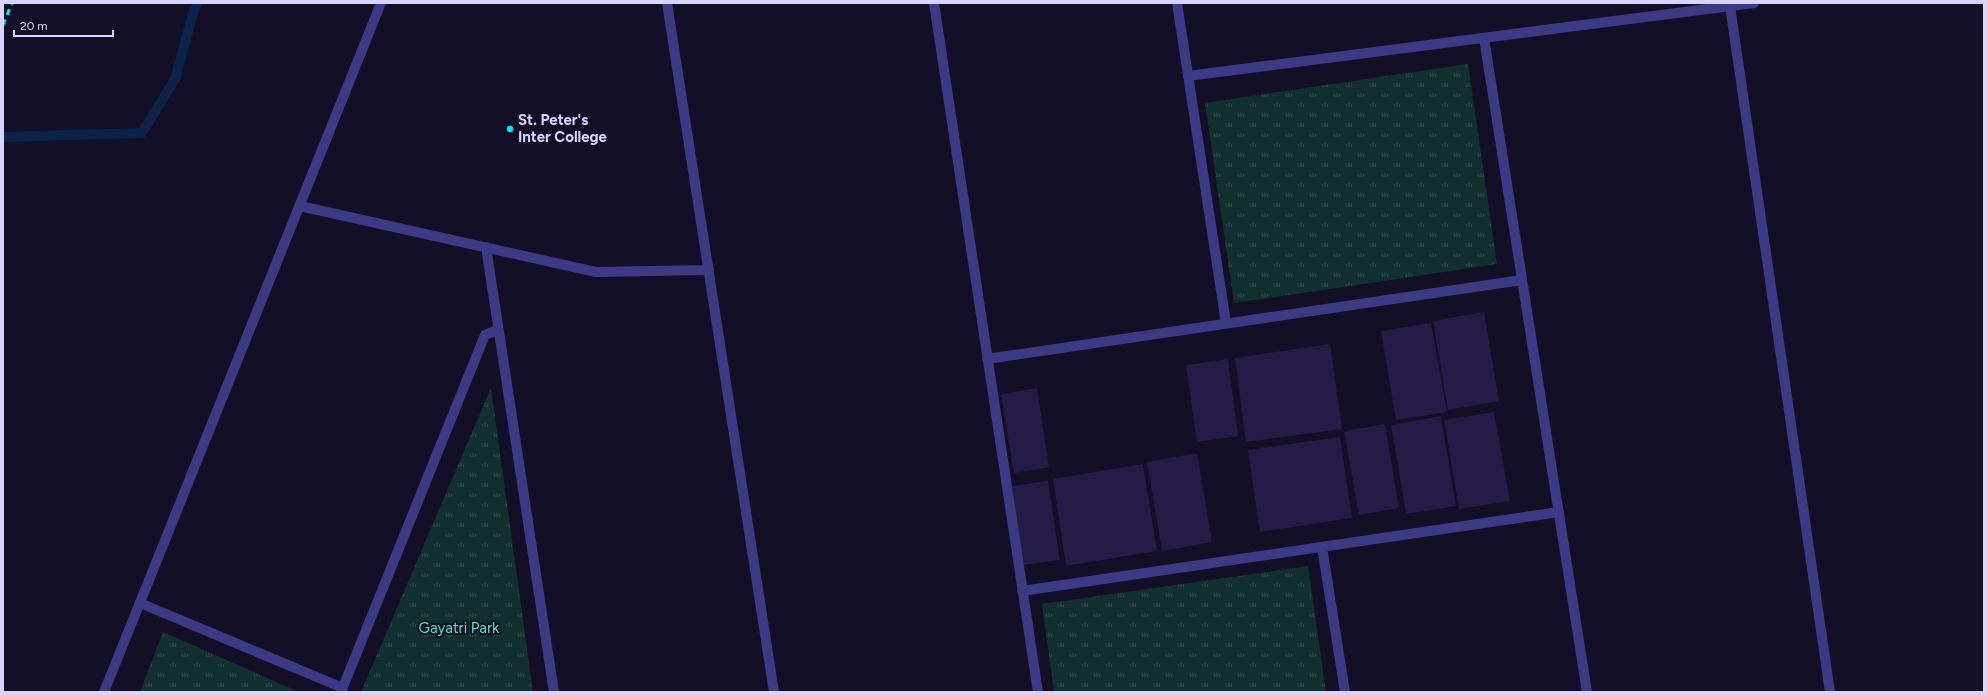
<svg xmlns="http://www.w3.org/2000/svg" width="1987" height="695" font-family="Figtree,sans-serif">
<defs>
<pattern id="park-tufts" width="24" height="20" patternUnits="userSpaceOnUse"><rect width="24" height="20" fill="#12302f"/><path d="M3 7l-1-3M5 7V3M7 7l1-3M15 17l-1-3M17 17v-4M19 17l1-3" fill="none" stroke="#344d4e"/></pattern>
</defs>
<rect width="100%" height="100%" fill="#130f26"/>
<path fill="url(#park-tufts)" d="M1468 64 1497 264 1234 303 1205 103Z
M491 388 533 692H361Z
M1308 566 1326 692H1054L1042 604Z
M163 632 299 692H140Z"/>
<g fill="none" stroke-linecap="round" stroke-linejoin="round">
<path stroke="#0c2248" stroke-width="10" d="M3 137 142 133 175 79 194 10 198 3"/>
</g>
<path fill="#241b47" d="M1484 312 1499 401 1448 410 1433 321Z
M1431 323 1447 412 1396 420 1381 331Z
M1330 344 1342 429 1246 442 1235 358Z
M1228 359 1238 436 1197 442 1186 365Z
M1037 388 1049 467 1014 473 1001 394Z
M1494 412 1510 501 1459 509 1444 420Z
M1441 416 1456 506 1406 514 1391 425Z
M1385 424 1399 508 1359 515 1344 431Z
M1340 437 1352 518 1260 532 1248 450Z
M1197 453 1212 542 1162 551 1147 462Z
M1143 464 1157 551 1066 566 1053 479Z
M1048 481 1060 560 1023 565 1012 486Z"/>
<g fill="none" stroke-linecap="round" stroke-linejoin="round">
<path stroke="#3d3a85" stroke-width="10" d="M667 3 774 692
M934 3 1038 692
M1177 3 1226 323
M1730 6 1830 692
M1484 38 1587 692
M1188 76 1754 3
M300 206 596 272 709 270
M486 247 554 692
M987 359 1522 280
M1322 547 1345 692
M1022 591 1559 512
M140 603 343 688
M104 692 381 3
M341 692 485 335 498 330"/>
<path stroke="#00e5ff" stroke-width="3" stroke-dasharray="6 5" stroke-linecap="butt" d="M3 25 12 3"/>
</g>
<circle fill="#00e5ff" stroke="#130f26" stroke-width="1.5" cx="510" cy="129" r="4"/>
<g text-anchor="middle" stroke-width="4" stroke-linejoin="round" paint-order="stroke">
<g font-size="15" font-weight="bold" fill="#d9d4ff" stroke="#130f26" text-anchor="start">
<text x="518" y="125">St. Peter's<tspan x="518" dy="17">Inter College</tspan></text>
</g>
<g font-size="15" fill="#5fe0c0" stroke="#130f26">
<text x="459" y="633">Gayatri Park</text>
</g>
</g>
<rect width="1987" height="695" fill="none" stroke="#d9d4ff" stroke-width="8"/>
<path d="M14 30v6h99v-6" fill="none" stroke="#d9d4ff" stroke-width="2"/>
<text x="20" y="30" font-size="12" fill="#d9d4ff" stroke="#130f26" stroke-width="3" paint-order="stroke">20 m</text>
</svg>
